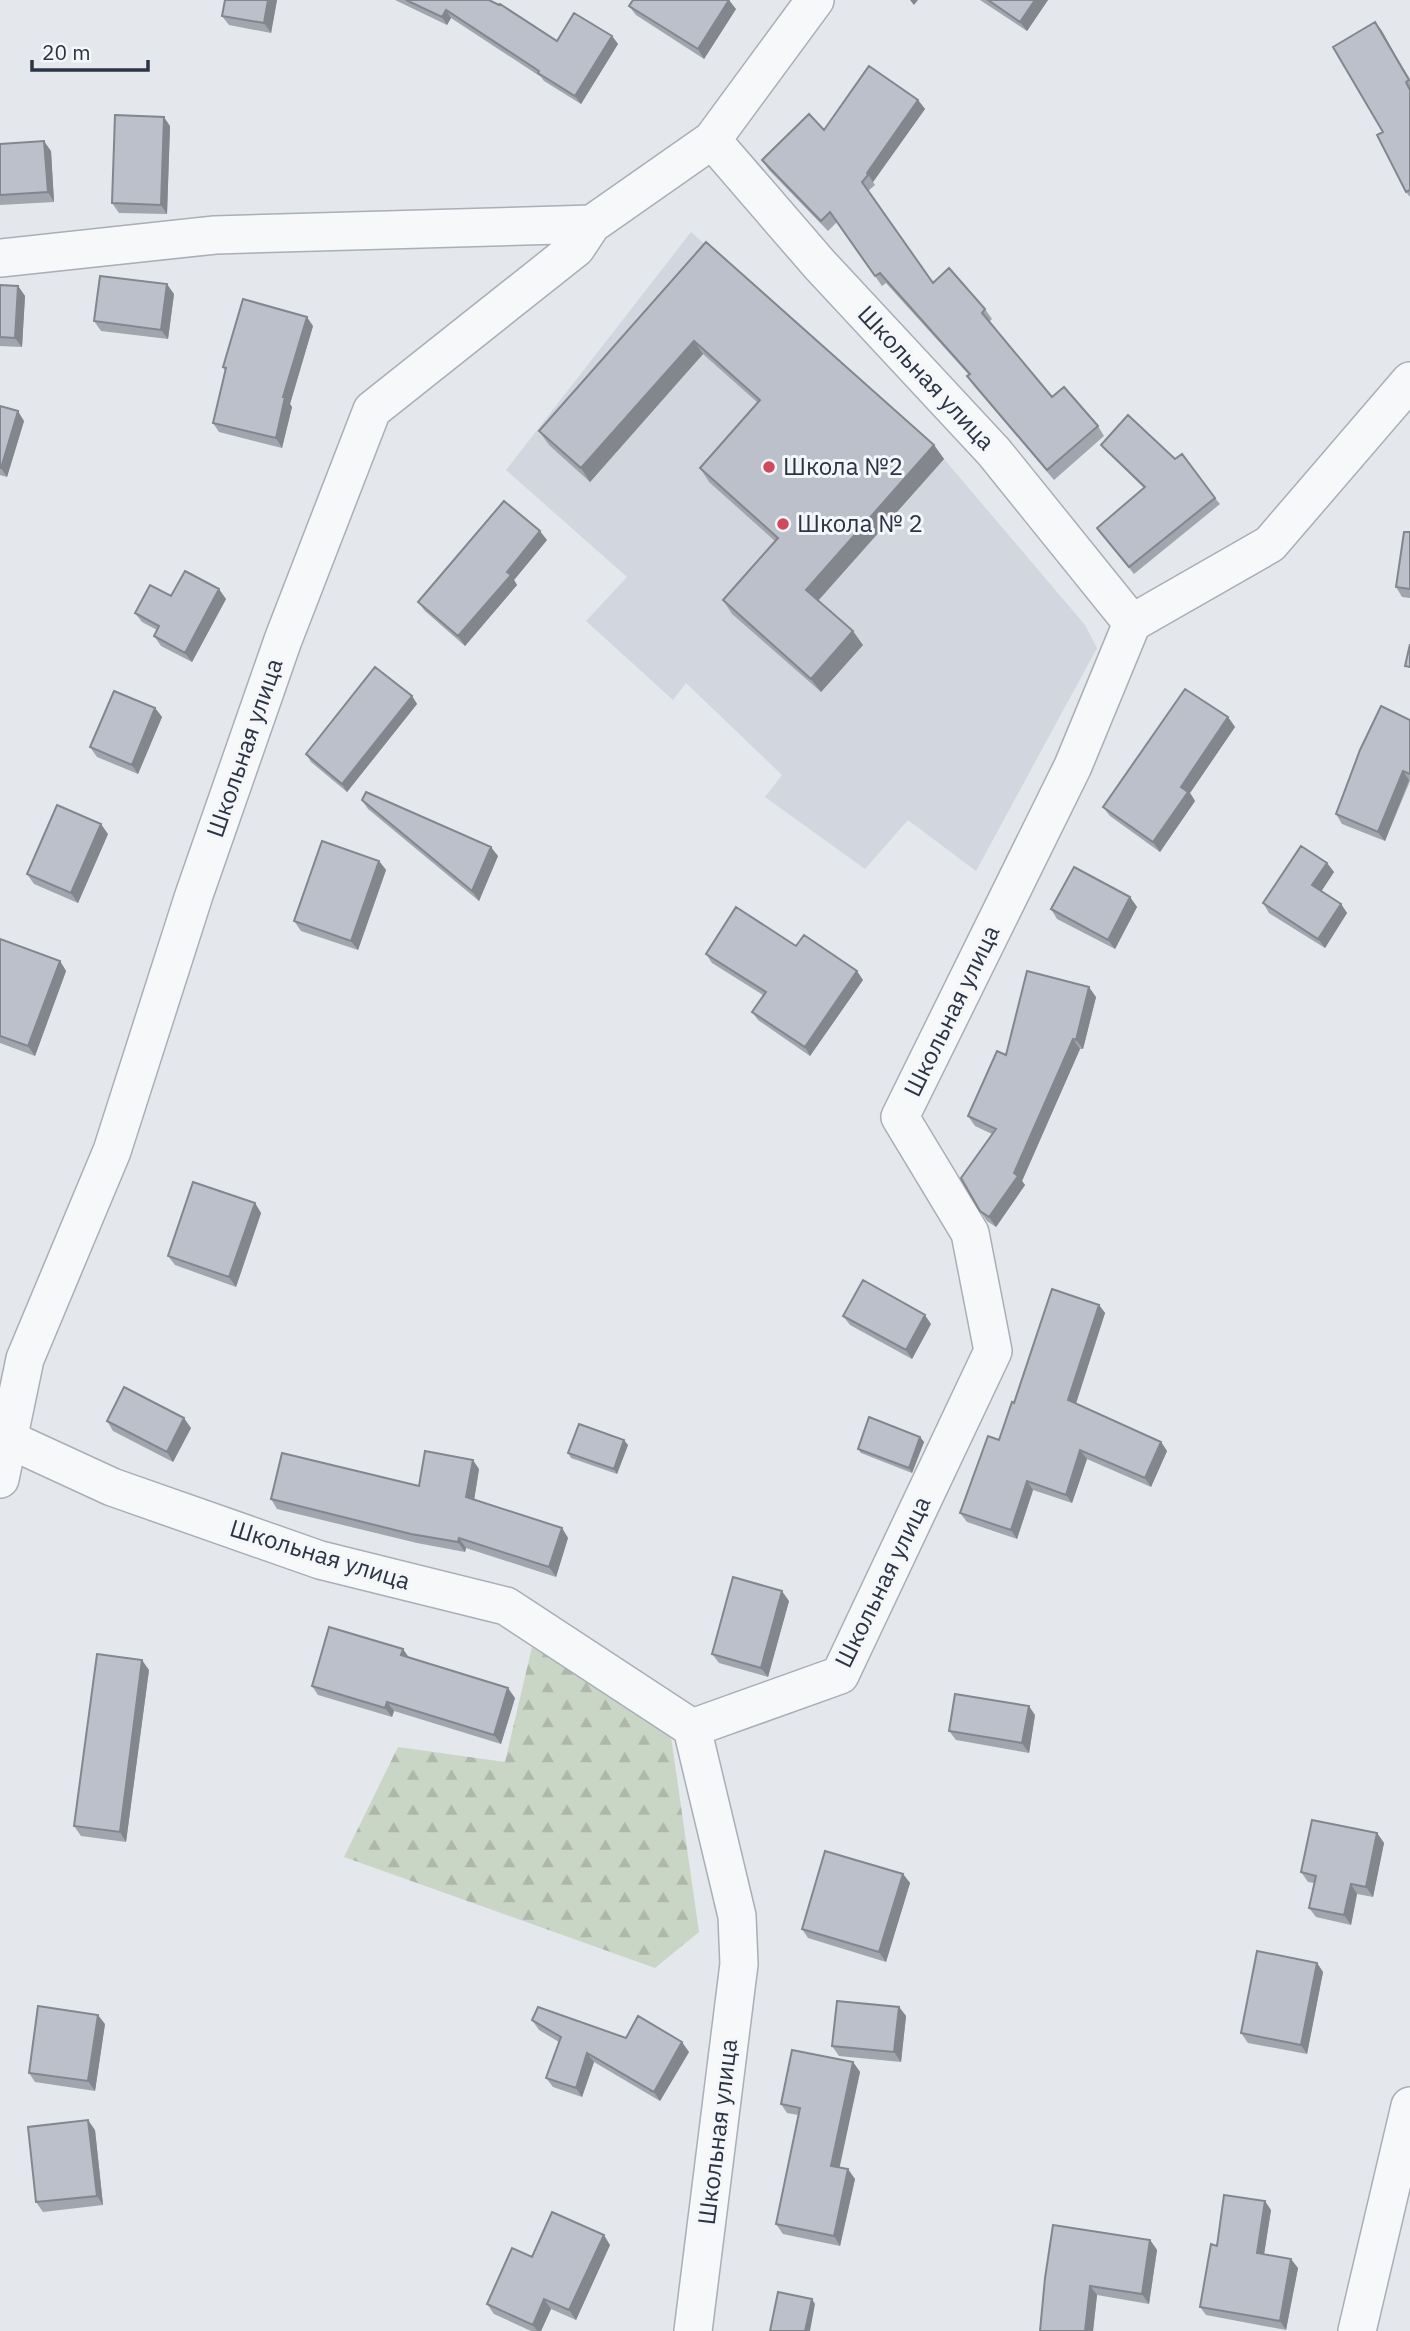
<svg xmlns="http://www.w3.org/2000/svg" width="1410" height="2331" font-family="'IBM Plex Sans',sans-serif">
<defs>
<pattern id="forest-firs" width="22" height="20" patternUnits="userSpaceOnUse" patternTransform="scale(1.75)"><rect width="22" height="20" fill="#c9d6c5"/><path d="M5 1l3.5 6h-7zM16 11l3.5 6h-7z" fill="#adb8ab"/></pattern>
</defs>
<rect width="100%" height="100%" fill="#e4e7ec"/>
<path fill="#d2d6de" d="M691 232 944 459 1085 625 1097 648 976 871 908 820 865 869 765 797 782 775 686 683 673 700 586 621 627 577 506 470Z"/>
<path fill="url(#forest-firs)" d="M532 1647 670 1730 699 1932 655 1968 344 1857 398 1747 505 1762Z"/>
<g fill="none" stroke-linecap="round" stroke-linejoin="round">
<g stroke="#a9aeb7" stroke-width="40">
<path id="minor" d="M712 140 820 265 994 452 1132 623
M0 258 215 235 592 224
M10 1440 112 1487 320 1560 506 1606 692 1728
M0 1479 25 1359 112 1151 194 895 283 640 372 410 576 248 592 224 712 140 815 0
M693 2331 739 1964 737 1916 692 1728 840 1675 993 1351 970 1233 900 1117 1073 766 1132 623 1270 544 1410 381
M1357 2331 1410 2106"/>
</g>
<use href="#minor" stroke="#f7f8fa" stroke-width="37"/>
</g>
<path fill="#a1a5ae" d="M277 0 271 33 229 25 222 16Z
M395 0H489L557 41 612 36 618 44 581 104 544 81 541 77 451 18 447 25Z
M980 0H1048L1027 31Z
M629 6 736 9 704 59 636 15Z
M1375 22 1410 79V197L1406 192Z
M918 100 925 109 873 182 875 185 868 191 933 283 985 309 992 319 989 322 1052 397 1098 426 1104 436 1054 480 974 386 967 376 969 375 886 283 882 286 837 222 828 231 769 170 762 160 824 130Z
M170 126 167 214 119 213 112 203Z
M0 144 51 151 54 202 0 205Z
M706 242 934 445 944 459 818 601 863 645 821 692 732 614 723 600 775 541 709 482 700 468 758 403 703 354 590 482 549 445 539 431Z
M0 285 18 286 25 296 22 347 0 346Z
M174 294 168 339 101 331 94 321Z
M313 326 290 404 292 407 282 448 219 432 213 423 225 371 223 367Z
M0 406 24 421 7 477 0 475Z
M1101 445 1215 498 1220 504 1134 574 1097 528 1144 488 1106 451Z
M1410 532V598L1402 597 1396 587Z
M547 540 514 580 517 585 465 646 425 611 418 602Z
M171 596 226 599 192 662 161 646 154 636 157 630 142 622 135 613Z
M412 696 417 704 347 792 311 762 306 754Z
M155 708 162 717 138 774 97 757 90 747Z
M1228 717 1235 727 1190 793 1195 801 1160 852 1110 816 1103 807Z
M1410 720V781L1385 841 1342 824 1336 814Z
M362 800 498 856 479 901 368 809Z
M108 834 78 903 34 884 27 874Z
M379 861 386 870 358 950 301 931 294 921Z
M1327 863 1334 872 1321 891 1341 904 1347 913 1325 948 1269 913 1263 903Z
M1130 897 1137 907 1115 949 1057 919 1051 909Z
M0 939 60 961 66 971 35 1056 0 1043Z
M796 946 863 980 810 1056 758 1020 752 1012 763 995 712 963 706 954Z
M1096 997 1083 1049H1080L1022 1181 1025 1185 996 1227 987 1221 980 1211 992 1134 975 1126 968 1116 1006 1055Z
M255 1203 261 1213 236 1287 175 1265 168 1256Z
M1099 1305 1105 1313 1076 1404 1161 1442 1167 1451 1151 1487 1087 1459 1072 1503 1033 1490 1017 1539 967 1522 960 1513 999 1440 1014 1403Z
M843 1316 931 1324 912 1359 850 1325Z
M107 1421 191 1428 173 1462 113 1431Z
M920 1437 924 1442 912 1473 861 1453 858 1449Z
M628 1445 617 1474 571 1458 568 1453Z
M479 1469 474 1500 562 1528 568 1538 556 1577 466 1548 465 1552 417 1543 277 1509 271 1499 419 1486Z
M789 1601 768 1677 719 1663 712 1654Z
M409 1657 515 1698 501 1744 394 1711 392 1717 318 1695 312 1686Z
M149 1670 126 1842 81 1836 74 1826Z
M1035 1715 1029 1753 956 1740 949 1731Z
M1377 1833 1384 1843 1373 1897 1357 1894 1351 1925 1316 1917 1309 1908 1314 1883 1308 1882 1301 1872Z
M903 1874 910 1883 886 1962 808 1938 802 1929Z
M1317 1963 1323 1972 1307 2054 1248 2043 1241 2033Z
M899 2007 906 2016 901 2062 839 2056 832 2046Z
M532 2020 626 2038 689 2052 660 2101 594 2062 582 2097 553 2087 546 2078 559 2042 539 2030Z
M105 2024 95 2091 35 2082 29 2073Z
M853 2062 860 2072 839 2167 855 2179 840 2246 783 2234 776 2224 798 2115 787 2113 781 2104Z
M95 2130 103 2205 43 2212 36 2202Z
M1271 2210 1264 2254 1298 2268 1286 2330 1206 2315 1200 2307 1217 2246Z
M1150 2240 1157 2250 1149 2304 1097 2295 1093 2331H1040L1045 2278Z
M610 2245 576 2320 551 2309 541 2331H531L494 2314 487 2304 532 2257Z"/>
<path fill="#83868d" d="M268 0H277L271 33 264 23Z
M729 0 736 9 704 59 698 49Z
M910 0H918L914 5Z
M1035 0H1048L1027 31 1020 22Z
M446 10 451 18 447 25 442 17Z
M1375 22 1382 31 1410 81 1409 80Z
M612 36 618 44 581 104 575 96Z
M918 100 925 109 873 182 867 173Z
M164 117 170 126 167 214 161 205Z
M44 141 51 151 54 202 48 192Z
M167 284 174 294 168 339 161 330Z
M18 286 25 296 22 347 15 338Z
M307 317 313 326 290 404 292 407 282 448 276 438 283 397Z
M694 341 703 354 590 482 581 468Z
M18 411 24 421 7 477 1 468Z
M934 445 944 459 815 604 806 590Z
M540 531 547 540 514 580 517 585 465 646 458 636 507 572Z
M219 589 226 599 192 662 185 653Z
M853 631 863 645 821 692 811 679Z
M412 696 417 704 347 792 342 784Z
M155 708 162 717 138 774 132 765Z
M1228 717 1235 727 1190 793 1195 801 1160 852 1153 842 1181 787Z
M1403 771 1409 780 1385 841 1378 832Z
M101 824 108 834 78 903 71 893Z
M491 847 498 856 479 901 472 891Z
M379 861 386 870 358 950 351 941Z
M1327 863 1334 872 1319 895 1312 885Z
M1130 897 1137 907 1115 949 1108 940Z
M1341 904 1347 913 1325 948 1318 939Z
M60 961 66 971 35 1056 28 1046Z
M857 971 863 980 810 1056 805 1047Z
M1089 987 1096 997 1083 1049 1076 1040Z
M1073 1039 1080 1049 1022 1181 1025 1185 996 1227 989 1217 1014 1173Z
M255 1203 261 1213 236 1287 229 1277Z
M1099 1305 1105 1313 1074 1409 1068 1400Z
M925 1315 931 1324 912 1359 906 1350Z
M184 1418 191 1428 173 1462 167 1452Z
M920 1437 924 1442 912 1473 909 1468Z
M624 1440 628 1445 617 1474 614 1469Z
M1161 1442 1167 1451 1151 1487 1145 1478Z
M1080 1450 1087 1459 1072 1503 1066 1495Z
M473 1460 479 1469 473 1507 466 1497Z
M1027 1481 1033 1490 1017 1539 1011 1530Z
M562 1528 568 1538 556 1577 549 1567Z
M459 1538 466 1548 465 1552 458 1542Z
M782 1591 789 1601 768 1677 761 1668Z
M403 1649 410 1659 401 1655Z
M142 1660 149 1670 126 1842 120 1832Z
M508 1688 515 1698 501 1744 494 1735Z
M387 1702 394 1711 392 1717 385 1708Z
M1029 1706 1035 1715 1029 1753 1022 1743Z
M1377 1833 1384 1843 1373 1897 1366 1887Z
M903 1874 910 1883 886 1962 879 1952Z
M1351 1884 1357 1894 1351 1925 1344 1915Z
M1317 1963 1323 1972 1307 2054 1301 2045Z
M899 2007 906 2016 901 2062 894 2052Z
M98 2015 105 2024 95 2091 88 2081Z
M682 2042 689 2052 660 2101 654 2092Z
M587 2053 594 2062 582 2097 576 2088Z
M853 2062 860 2072 838 2175 831 2166Z
M88 2120 95 2130 103 2205 97 2196Z
M848 2169 855 2179 840 2246 834 2236Z
M1265 2201 1271 2210 1263 2261 1257 2253Z
M604 2235 610 2245 576 2320 569 2310Z
M1150 2240 1157 2250 1149 2304 1142 2294Z
M1291 2259 1298 2268 1286 2330 1280 2321Z
M1090 2286 1097 2295 1093 2331H1085Z
M544 2299 551 2309 541 2331H537L533 2325Z
M812 2299 815 2304 810 2331H805Z"/>
<path fill="#bbc0ca" stroke="#83868d" stroke-width="2" d="M225 0H268L264 23 222 16Z
M406 0H489L499 5 500 4 557 41 574 13 612 36 575 96 538 73 539 71 446 10 442 17Z
M633 0H729L698 49 629 6Z
M988 0H1035L1020 22Z
M1375 22 1409 80 1406 82 1410 90V190L1406 192 1377 135 1383 132 1333 47Z
M869 66 918 100 867 173 868 175 862 182 933 283 949 268 985 309 982 313 1052 397 1064 387 1098 426 1047 470 967 376 970 374 880 273 875 276 830 212 821 221 762 160 809 114 824 130Z
M115 115 164 117 161 205 112 203Z
M44 141 48 192 0 195V144Z
M706 242 934 445 806 590 853 631 811 679 723 600 778 538 700 468 760 400 694 341 581 468 539 431Z
M100 276 167 284 161 330 94 321Z
M0 285 18 286 15 338 0 337Z
M243 299 307 317 283 397H285L276 438 213 423 226 368 223 367Z
M0 406 18 411 1 468H0Z
M1128 415 1175 459 1182 454 1215 498 1129 567 1097 528 1145 487 1101 445Z
M504 501 540 531 507 572 511 575 458 636 418 602Z
M1404 532H1410V589L1396 587Z
M185 571 219 589 185 653 154 636 159 626 135 613 150 585 171 596Z
M1410 644V667L1405 666Z
M375 667 412 696 342 784 306 754Z
M1185 689 1228 717 1181 787 1188 792 1153 842 1103 807Z
M114 691 155 708 132 765 90 747Z
M1381 706 1410 720V774L1403 771 1378 832 1336 814 1360 750Z
M366 792 491 847 472 891 362 800Z
M57 805 101 824 71 893 27 874Z
M322 841 379 861 351 941 294 921Z
M1301 846 1327 863 1312 885 1341 904 1318 939 1263 903Z
M1074 867 1130 897 1108 940 1051 909Z
M736 907 796 946 804 935 857 971 805 1047 752 1012 766 992 706 954Z
M0 939 60 961 28 1046 0 1036Z
M1027 971 1089 987 1076 1040 1073 1039 1014 1173 1018 1176 989 1217 980 1211 961 1178 996 1129 968 1116 997 1051 1006 1055Z
M193 1182 255 1203 229 1277 168 1256Z
M863 1280 925 1315 906 1350 843 1316Z
M1052 1289 1099 1305 1068 1400 1161 1442 1145 1478 1080 1450 1066 1495 1027 1481 1011 1530 960 1513 988 1436 999 1440 1012 1402 1014 1403Z
M124 1387 184 1418 167 1452 107 1421Z
M869 1417 920 1437 909 1468 858 1449Z
M579 1424 624 1440 614 1469 568 1453Z
M425 1451 473 1460 466 1497 562 1528 549 1567 459 1538 458 1542 411 1534 271 1499 282 1453 419 1486Z
M733 1577 782 1591 761 1668 712 1654Z
M329 1627 403 1649 401 1655 508 1688 494 1735 387 1702 385 1708 312 1686Z
M97 1654 142 1660 120 1832 74 1826Z
M955 1694 1029 1706 1022 1743 949 1731Z
M1312 1820 1377 1833 1366 1887 1351 1884 1344 1915 1309 1908 1316 1876 1301 1872Z
M825 1851 903 1874 879 1952 802 1929Z
M1257 1951 1317 1963 1301 2045 1241 2033Z
M837 2001 899 2007 894 2052 832 2046Z
M38 2006 98 2015 88 2081 29 2073Z
M538 2007 626 2038 638 2016 682 2042 654 2092 587 2053 576 2088 546 2078 561 2037 532 2020Z
M792 2050 853 2062 831 2166 848 2169 834 2236 776 2224 800 2108 781 2104Z
M88 2120 97 2196 36 2202 28 2127Z
M1224 2195 1265 2201 1257 2253 1291 2259 1280 2321 1200 2307 1211 2244 1217 2246Z
M552 2212 604 2235 569 2310 544 2299 533 2325 487 2304 512 2248 532 2257Z
M1053 2225 1150 2240 1142 2294 1090 2286 1085 2331H1040L1045 2278Z
M778 2292 812 2299 805 2331H770Z"/>
<g fill="#d1495b" stroke="#f4f6f9" stroke-width="2.5">
<circle cx="769" cy="467" r="7"/>
<circle cx="783" cy="524" r="7"/>
</g>
<g text-anchor="middle" stroke-width="6" stroke-linejoin="round" paint-order="stroke">
<g font-size="24" fill="#2b3445" stroke="#f4f6f9">
<text transform="translate(926 378) rotate(47)" y="8">Школьная улица</text>
<text transform="translate(245 748) rotate(-71)" y="8">Школьная улица</text>
<text transform="translate(952 1011) rotate(-64)" y="8">Школьная улица</text>
<text transform="translate(320 1555) rotate(17)" y="8">Школьная улица</text>
<text transform="translate(883 1582) rotate(-64)" y="8">Школьная улица</text>
<text transform="translate(718 2132) rotate(-83)" y="8">Школьная улица</text>
</g>
<g font-size="24" fill="#2b3445" stroke="#f4f6f9" text-anchor="start">
<text x="783" y="475">Школа №2</text>
<text x="797" y="532">Школа № 2</text>
</g>
</g>
<path d="M32 60v10h116v-10" fill="none" stroke="#2b3445" stroke-width="3.5"/>
<text x="42" y="60" font-size="21" fill="#2b3445" stroke="#f4f6f9" stroke-width="5" paint-order="stroke">20 m</text>
</svg>
